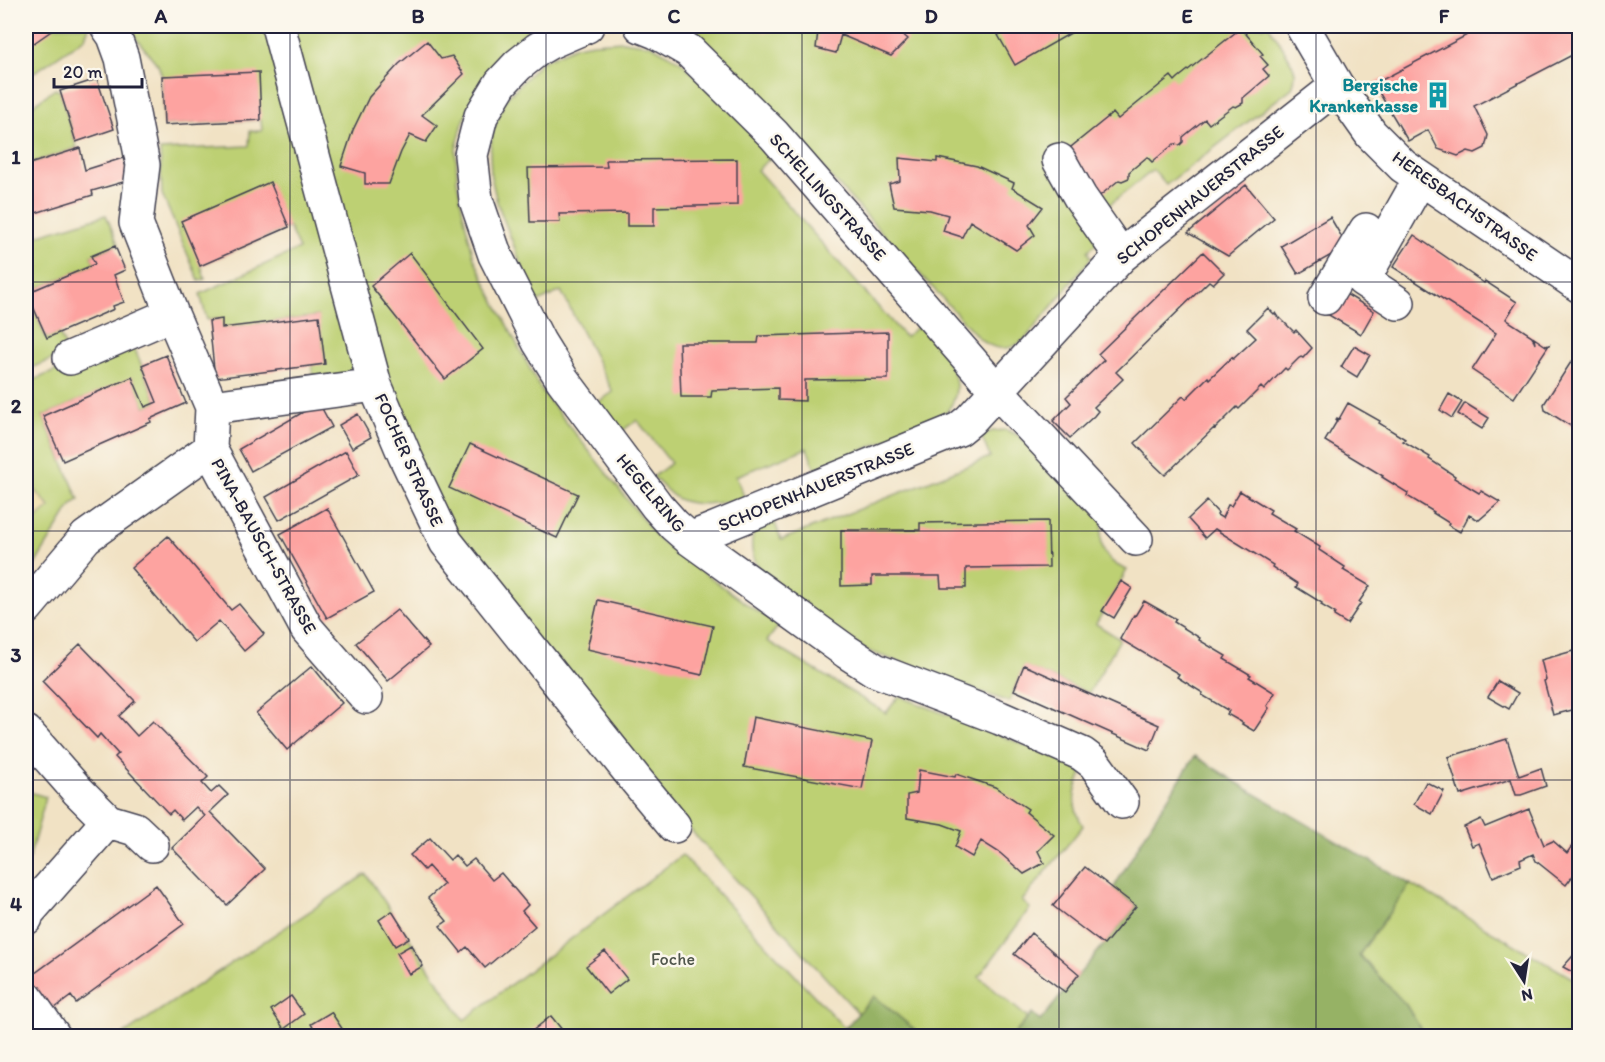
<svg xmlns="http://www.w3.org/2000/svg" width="1605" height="1062" font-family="Itim,sans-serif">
<rect width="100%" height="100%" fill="#fbf7ec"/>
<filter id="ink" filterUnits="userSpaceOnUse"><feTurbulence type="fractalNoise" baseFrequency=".0167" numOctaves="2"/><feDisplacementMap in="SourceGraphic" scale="12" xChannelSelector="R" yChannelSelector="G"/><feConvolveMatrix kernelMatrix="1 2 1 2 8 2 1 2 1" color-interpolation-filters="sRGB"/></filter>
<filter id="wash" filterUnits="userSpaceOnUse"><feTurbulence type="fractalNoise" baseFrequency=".008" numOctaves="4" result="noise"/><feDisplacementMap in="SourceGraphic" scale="24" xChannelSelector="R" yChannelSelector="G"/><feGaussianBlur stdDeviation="1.35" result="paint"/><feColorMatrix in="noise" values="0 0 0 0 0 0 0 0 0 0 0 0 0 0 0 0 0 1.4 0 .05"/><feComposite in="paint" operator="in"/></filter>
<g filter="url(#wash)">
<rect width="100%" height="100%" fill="#f1e2c4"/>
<path fill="#bdd073" stroke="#707957" stroke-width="1.5" d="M26 26H89L85 38 26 78Z
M126 26H271L361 373 313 381 312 365 325 363 318 316 222 328 221 319 207 320 200 294 299 249 289 227 201 265 205 279 199 281 162 194 160 150 249 146 250 131H262L261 120 164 125 162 76 158 65Z
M286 26H554L491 73 475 93 463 123 456 149 457 181 463 213 474 258 492 296 541 390 660 541 755 610 780 624 767 641 886 713 899 696 1073 764 1082 774C1072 794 1072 806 1083 826L1022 901 1030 908 979 977 1028 1018 1013 1036H922L874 996 858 1013 695 835 513 613 458 543 385 385Z
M681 26H1269C1275 36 1294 62 1295 73 1295 78 1294 83 1292 88L1166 185 1153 170 1103 210 1100 240 1088 251 1091 258 1026 338C1010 353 992 351 977 336L784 126 701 39Z
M623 41 651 45 680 61 776 153 757 170 905 337 922 323C939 346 972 382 947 411 942 418 931 422 923 426L815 469 807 448 736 476 745 499C724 502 698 508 678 499 669 494 661 484 653 477L671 463 637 420 619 433 594 405 613 392 561 291 536 303 497 202 491 176 490 153 493 130 506 99 541 62 576 46 594 43Z
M55 89 60 91 77 148 26 165V110Z
M106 215 118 244 91 256 95 264 27 293 46 338 59 333 68 353 26 370V239Z
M131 340 157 402 145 407 132 378 43 416 79 500 72 504 26 579V383Z
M1006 430 1018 435 1104 520C1097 543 1103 561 1127 570L1096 624 1120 639 1089 693 1024 666 1009 702 866 650 765 577C753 561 747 546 756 527L774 520 781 540 990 457 981 435 993 431Z
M26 791 46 797 26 870Z
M682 855 852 1036H121L366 874 464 1020Z
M1410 884 1579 982V1036H1425L1406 1005 1359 955Z"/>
<path fill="#96b265" stroke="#5c6a50" stroke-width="1.5" d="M1195 756 1247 789 1410 884 1359 955 1406 1005 1425 1036H1013L1032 1014 1040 1021 1136 906 1113 889 1153 821Z
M874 996 922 1036H852L845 1028Z"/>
<path fill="#eeda9e" stroke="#887e6c" stroke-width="1.5" d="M26 480 50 507 36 519 26 508Z"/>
<g id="blocks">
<path fill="#fda3a0" d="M26 26H52L54 29 31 45 26 36Z
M761 26H903L899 31 908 39 891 56 841 35 836 53 816 48 818 31 799 30 763 32Z
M1015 26H1083L1015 65 998 35Z
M1484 26H1580V51L1474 106 1488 135 1485 148 1475 153 1468 151 1458 156 1438 149 1428 130 1408 141 1374 84Z
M1241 28 1263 54 1260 56 1268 65 1263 69 1269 76 1243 98V103L1236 107 1233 106 1209 124 1205 119 1183 137V142L1180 145 1174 144 1152 162 1147 157 1129 172V178L1122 181 1119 180 1096 199 1066 151 1113 113 1118 119 1171 76 1175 81 1178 78Z
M427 41 441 59 452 56 464 74 422 115 437 126 426 142 410 135 401 152 389 184H365V173L341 166 353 130 369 97 399 64Z
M259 72 261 120 164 125 162 76Z
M97 79 114 129 76 142 60 91Z
M80 148 85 170 123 158 130 180 92 191 93 195 26 216V165Z
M899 158 937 162V158L977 166 1014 183 1012 188 1043 207 1029 225 1035 235 1016 250 970 221 962 237 943 231 948 215 930 210 894 207 889 184 900 181Z
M737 159V205L654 207V226H627V213L559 214 560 222H530L528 168 607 167 606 160Z
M270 182 289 227 200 266 181 221Z
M1246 185 1274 218 1228 256 1188 233Z
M1330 217 1347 246 1298 274 1281 246Z
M1414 235 1484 283 1485 281 1517 302 1506 319 1507 320 1532 336 1535 344 1534 338 1546 346 1549 345 1514 398 1472 370 1496 333 1393 267Z
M115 246 125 270 114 275 124 302 113 306 114 309 47 338 27 293 95 264 91 256Z
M1203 252 1224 273 1213 284 1209 281 1116 372 1123 379 1094 407 1098 411 1094 416 1070 438 1053 421 1071 403 1066 397 1104 360 1098 354Z
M410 253 483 349 445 379 371 286Z
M1341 291 1374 311 1361 334 1327 314Z
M1268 308 1274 314 1275 313 1279 319 1280 318 1294 332 1296 330 1312 348 1303 358 1301 357 1299 358 1287 370 1285 368 1264 390 1261 387 1239 409 1237 407 1215 429 1214 428 1165 475 1146 457 1147 456 1135 443 1183 396 1186 399 1208 377 1209 379 1232 357 1233 359 1256 338 1247 329Z
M319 316 325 364 215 378 209 321 222 319V328Z
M888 332V379L805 380V401L778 400V388L712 390 711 397H681L679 343H758L759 336Z
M1354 346 1370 355 1357 377 1341 367Z
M166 355 186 403 150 419 151 422 63 461 43 416 132 377 145 407 157 402 142 365Z
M1571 362 1580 367V432L1545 410 1544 404Z
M1449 394 1462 402 1452 418 1440 410Z
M319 403 332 427 251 471 239 449Z
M1348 403 1380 421 1379 423 1405 439 1403 441 1430 457 1429 459 1455 476 1454 478 1479 493 1481 491 1500 502 1479 520 1469 515 1460 532 1448 525 1449 523 1433 513 1434 512 1407 496 1408 493 1382 477 1383 476 1325 441 1337 421H1336L1337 418 1339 419Z
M1465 403 1489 418 1482 429 1458 414Z
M358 414 371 437 352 448 339 425Z
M470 444 578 494 557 538 449 488Z
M346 451 359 475 279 520 266 497Z
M1240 491 1271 510 1269 513 1296 529 1294 531 1320 547 1319 550 1345 567 1343 570 1370 586 1359 602 1361 603 1347 624 1334 616 1335 613 1321 605 1322 603 1296 587 1298 584 1272 567 1273 565 1215 529 1205 538 1188 519 1207 501 1218 513 1217 515 1222 518 1228 505 1231 506Z
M327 508 374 592 327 618 280 534Z
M1048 521 1049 567 966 568V588H941L940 576H872V585L841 586V530H920V523Z
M168 536 231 610 239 604 264 634 244 651 219 621 194 642 131 568Z
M1121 581 1132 588 1114 618 1102 611Z
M598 600 713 626 702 675 587 649Z
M1144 601 1176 619 1174 622 1200 638 1199 640 1226 656 1224 659 1251 675 1249 677 1275 693 1267 706 1269 708 1254 731 1242 724 1243 723 1227 714 1229 711 1202 695 1203 693 1177 677 1179 674 1120 639 1132 618 1134 615 1135 616Z
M397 610 429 647 388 681 356 643Z
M80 644 135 701 119 716 137 736 153 721 208 777 202 783 211 793 219 786 228 795 210 812 265 869 227 905 172 848 205 816 196 807 182 820 173 810 169 814 115 757 118 754 100 734 97 738 42 681Z
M1573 651 1578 672H1580V708L1553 715 1544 681 1546 680 1541 660Z
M1024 665 1159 725 1149 750 1014 690Z
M312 666 342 703 287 750 256 713Z
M1498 681 1518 693 1509 709 1488 697Z
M753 717 872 741 862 789 744 767Z
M1507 739 1519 776 1541 768 1546 786 1521 795H1516L1511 779 1460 795 1448 757Z
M919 770 955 777 956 774 995 787 1028 809 1026 812 1054 835 1038 851 1044 863 1024 874 1000 853 981 841 972 857 955 847 961 831 942 824 907 818V795L917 793Z
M1426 782 1444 791 1432 814 1414 804Z
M1529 809 1544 845 1553 841 1567 853 1575 842 1580 845V874L1575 873 1566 885 1536 861 1533 854 1520 860 1521 865 1493 877 1479 843 1472 846 1464 827 1481 819 1485 827Z
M430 838 450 860 455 855 465 866 474 859 492 880 501 873 528 905 522 911 535 926 485 968 467 947 461 952 440 926 447 921 428 898 444 884 428 866 424 870 410 855Z
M1085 867 1136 906 1104 945 1053 906Z
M156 885 184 924 76 1003 71 996 51 1011 27 979Z
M392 911 409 938 395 946 379 920Z
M1031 933 1079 974 1065 992 1014 954Z
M411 945 423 966 409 974 397 953Z
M1580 948V976L1563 967Z
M605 951 627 979 608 994 586 966Z
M291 996 304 1014 284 1029 271 1010Z
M331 1012 347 1036H318L311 1024Z
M551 1016 567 1036H535L531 1032Z"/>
</g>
</g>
<g filter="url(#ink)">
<use href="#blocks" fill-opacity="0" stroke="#413f50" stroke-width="1.5"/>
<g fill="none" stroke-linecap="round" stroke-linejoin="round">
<g stroke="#413f50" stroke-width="36">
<path id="minor" d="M278 26 375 385 405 456 446 542 636 780 674 826
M587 26 550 42 538 49 518 65 501 83 481 116 471 155 476 200 495 255 539 342 562 379 657 506 674 525 690 539 847 652 875 670 1000 718 1082 754 1094 763 1122 802
M641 26 656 32 689 51 774 135 997 391 1136 539
M1302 26 1337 86 1371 134 1403 166 1580 286
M1059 160 1080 197 1121 256
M1325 298 1366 230
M1398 303 1363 280 1420 179
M172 314 212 407 210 449 307 629 366 697
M70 358 172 314 136 223 143 165 122 58 114 36 107 26
M212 407 375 385
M690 539 959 429 970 420 1121 256 1337 86
M26 608 86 537 210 449
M26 732 78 791 108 821 27 913 26 918
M108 821 135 829 152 845
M26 997 53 1035"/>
</g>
<use href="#minor" stroke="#fff" stroke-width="33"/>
</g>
</g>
<path fill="none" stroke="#22223b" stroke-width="1.5" stroke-opacity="0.55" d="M290 26V1036M546 26V1036M802 26V1036M1059 26V1036M1316 26V1036M26 282H1580M26 531H1580M26 780H1580"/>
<defs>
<g id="building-bare" transform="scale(2.07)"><path d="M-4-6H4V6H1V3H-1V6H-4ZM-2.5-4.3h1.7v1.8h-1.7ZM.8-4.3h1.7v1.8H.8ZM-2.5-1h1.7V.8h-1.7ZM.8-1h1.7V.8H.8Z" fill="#0f9aa8" stroke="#fbf7ec" stroke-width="2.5" paint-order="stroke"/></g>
</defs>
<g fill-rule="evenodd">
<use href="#building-bare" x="1438" y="95"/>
</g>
<g text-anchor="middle" stroke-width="5" stroke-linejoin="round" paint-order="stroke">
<g font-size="18" font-weight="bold" fill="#0d838f" stroke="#fbf7ec" text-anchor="end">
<text x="1418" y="91">Bergische<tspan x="1418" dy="21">Krankenkasse</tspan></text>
</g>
<g font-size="18" fill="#22223b" stroke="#fbf7ec">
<text transform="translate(1200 195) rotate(-39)" y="6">SCHOPENHAUERSTRASSE</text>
<text transform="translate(828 197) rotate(48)" y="6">SCHELLINGSTRASSE</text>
<text transform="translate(1465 206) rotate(36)" y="6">HERESBACHSTRASSE</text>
<text transform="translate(409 460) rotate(66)" y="6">FOCHER STRASSE</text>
<text transform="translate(816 487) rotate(-22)" y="6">SCHOPENHAUERSTRASSE</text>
<text transform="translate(651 493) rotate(50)" y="6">HEGELRING</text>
<text transform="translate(264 546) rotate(61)" y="6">PINA-BAUSCH-STRASSE</text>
</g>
<g font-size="18" fill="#50564c" stroke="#fbf7ec">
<text x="673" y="965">Foche</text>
</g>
</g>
<rect width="1605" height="1062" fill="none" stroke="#fbf7ec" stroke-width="66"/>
<g transform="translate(1524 981) rotate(168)" stroke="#fbf7ec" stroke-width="4.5" paint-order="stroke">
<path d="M0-4.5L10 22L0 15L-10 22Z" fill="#22223b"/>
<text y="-9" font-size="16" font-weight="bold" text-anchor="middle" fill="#22223b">N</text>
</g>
<path d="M54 78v9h88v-9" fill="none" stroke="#22223b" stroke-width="3"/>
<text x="63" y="78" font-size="18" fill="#22223b" stroke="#fbf7ec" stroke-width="4.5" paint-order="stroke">20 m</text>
<rect x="33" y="33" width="1539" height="996" fill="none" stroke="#22223b" stroke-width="2"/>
<g font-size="20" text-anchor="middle" font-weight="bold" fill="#22223b">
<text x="161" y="23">A</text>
<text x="418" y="23">B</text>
<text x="674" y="23">C</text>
<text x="931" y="23">D</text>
<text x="1187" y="23">E</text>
<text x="1444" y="23">F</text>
<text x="16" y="164">1</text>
<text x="16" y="413">2</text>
<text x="16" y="662">3</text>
<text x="16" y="911">4</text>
</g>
</svg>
